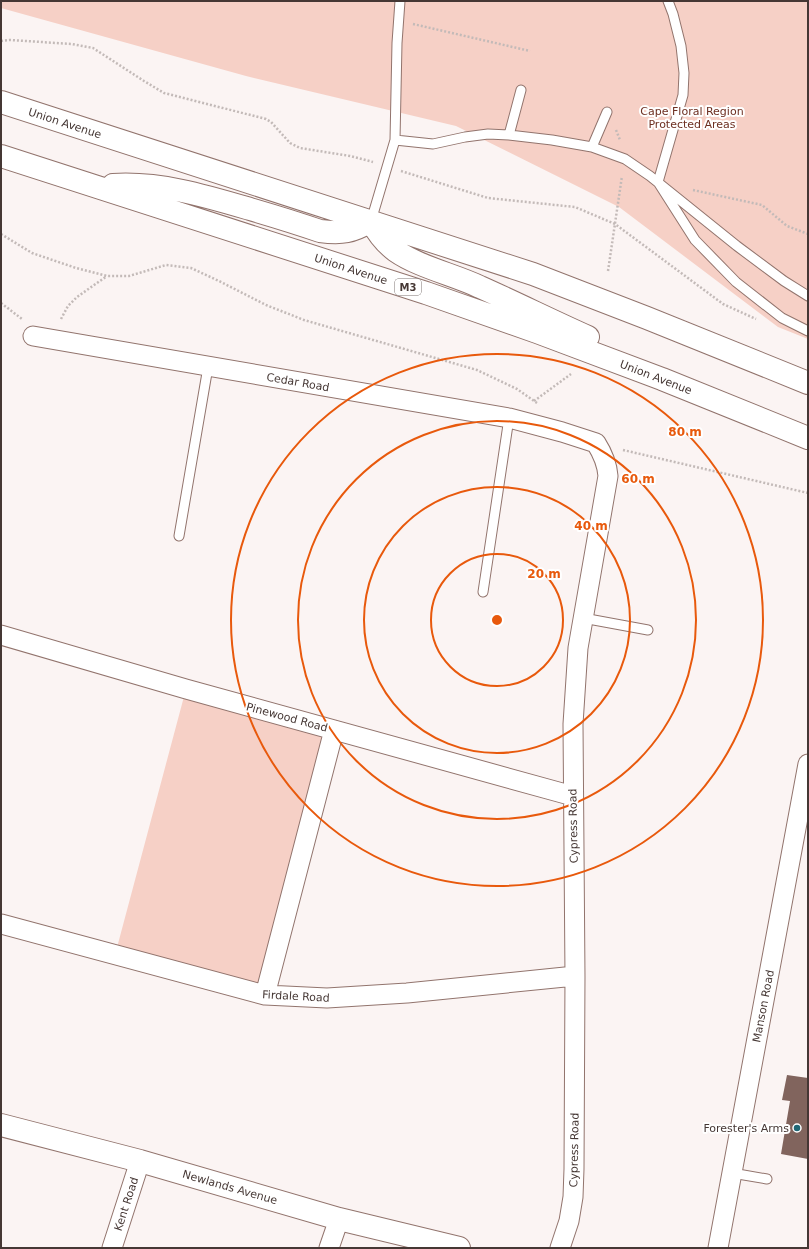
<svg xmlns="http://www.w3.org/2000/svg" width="809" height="1249" font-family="'DejaVu Sans',sans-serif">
<rect width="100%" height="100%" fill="#fbf4f3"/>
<path fill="#f6d0c6" d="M1 1H808V339L778 327 619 207 456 126 246 76 1 8Z
M186 689 334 730 265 995 115 955Z"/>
<path fill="#81645d" d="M787 1075 808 1078V1159L781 1154 790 1101 782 1100Z"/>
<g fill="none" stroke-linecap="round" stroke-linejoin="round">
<g stroke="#92746d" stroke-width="11">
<path id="lane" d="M668 1 673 14 681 46 684 73 683 95 658 182 695 240 736 282 782 318 808 331
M509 135 521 90
M395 140 433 144 465 137 488 134 509 135 552 140 592 147 625 159 650 176 737 246 784 281 808 296
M592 147 607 112
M371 221 395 140 397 43 400 1
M179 536 208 367
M483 592 509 418
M583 618 648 630
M732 1173 767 1179"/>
</g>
<g stroke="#92746d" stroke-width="21">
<path id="street" d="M33 336 509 418 562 432 596 443C603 454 607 463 608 476L578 648 573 724 575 976 574 1169 573 1197 569 1221 560 1248
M1 635 186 689 573 796
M1 924 265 995 327 998 407 993 575 976
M265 995 334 730
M112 1248 140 1161
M329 1248 339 1219
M718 1248 808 764"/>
</g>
<g stroke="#92746d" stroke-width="24">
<path id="secondary" d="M1 1125 140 1161 339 1219 459 1248"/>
</g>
<g stroke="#92746d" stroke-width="24">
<path id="highway" d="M1 102 533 274 647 318 808 383
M1 156 426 293 537 332 662 379 808 438
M113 185C160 182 206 196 250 209 274 216 297 223 320 231 342 234 352 232 371 221
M371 221C378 234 385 243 396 251 419 267 455 275 480 287 516 303 552 321 588 337"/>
</g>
<path stroke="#c3bab8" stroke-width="2.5" stroke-dasharray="2 2" stroke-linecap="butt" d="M413 24 530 51
M1 41 10 40 72 44 93 48 144 81 164 93 266 119 271 122 290 143 300 148 350 156 373 162
M616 130 620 140
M401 171 488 198 575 207 615 224 723 304 756 319
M693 190 762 205 787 226 808 234
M1 234 32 253 76 268 107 276H129L166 265 191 268 219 281 266 305 304 320 477 370 517 389 537 403
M608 271 622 176
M1 303 22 319
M61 319 68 306 77 297 107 276
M534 401 571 374
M623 450 808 493"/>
<use href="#lane" stroke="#fff" stroke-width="9"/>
<use href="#street" stroke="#fff" stroke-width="19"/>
<use href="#secondary" stroke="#fff" stroke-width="22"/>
<use href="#highway" stroke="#fff" stroke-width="22"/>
</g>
<g fill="none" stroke="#e8590c" stroke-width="2">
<circle cx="497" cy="620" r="66"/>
<circle cx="497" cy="620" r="133"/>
<circle cx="497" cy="620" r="199"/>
<circle cx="497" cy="620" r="266"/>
</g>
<circle fill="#206775" stroke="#fff" stroke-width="1.5" cx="797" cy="1128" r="4"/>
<g text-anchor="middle" stroke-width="4" stroke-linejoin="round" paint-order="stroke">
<rect fill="#fff" stroke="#7d7371" stroke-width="1" x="395" y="279" width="26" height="16" rx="3"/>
<g font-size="10" font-weight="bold" fill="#453734">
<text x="408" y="291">M3</text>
</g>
<g font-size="11" fill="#6d2f21" stroke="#fff">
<text x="692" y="115">Cape Floral Region<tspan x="692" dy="13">Protected Areas</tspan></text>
</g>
<g font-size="11" fill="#453734" stroke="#fff">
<text transform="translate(65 123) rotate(18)" y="4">Union Avenue</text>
<text transform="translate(351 269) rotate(18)" y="4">Union Avenue</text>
<text transform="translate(656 377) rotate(21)" y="4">Union Avenue</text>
<text transform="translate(298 382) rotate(10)" y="4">Cedar Road</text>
<text transform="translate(287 717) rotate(15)" y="4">Pinewood Road</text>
<text transform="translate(573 826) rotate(-91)" y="4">Cypress Road</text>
<text transform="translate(296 996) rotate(3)" y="4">Firdale Road</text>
<text transform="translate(763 1006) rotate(-79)" y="4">Manson Road</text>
<text transform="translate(574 1150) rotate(-89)" y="4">Cypress Road</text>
<text transform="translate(230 1187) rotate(16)" y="4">Newlands Avenue</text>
<text transform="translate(126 1204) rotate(-72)" y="4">Kent Road</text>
</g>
<g font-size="11" fill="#453734" stroke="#fff" text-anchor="end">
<text x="789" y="1132">Forester's Arms</text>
</g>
</g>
<circle cx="497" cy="620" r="6" fill="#e8590c" stroke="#fff" stroke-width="2"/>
<g font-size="12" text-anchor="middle" font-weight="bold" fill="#e8590c" stroke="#fff" stroke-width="4" stroke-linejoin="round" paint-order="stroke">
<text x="685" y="436">80 m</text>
<text x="638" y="483">60 m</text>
<text x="591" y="530">40 m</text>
<text x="544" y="578">20 m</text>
</g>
<rect width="809" height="1249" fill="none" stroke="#453734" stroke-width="4"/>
</svg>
